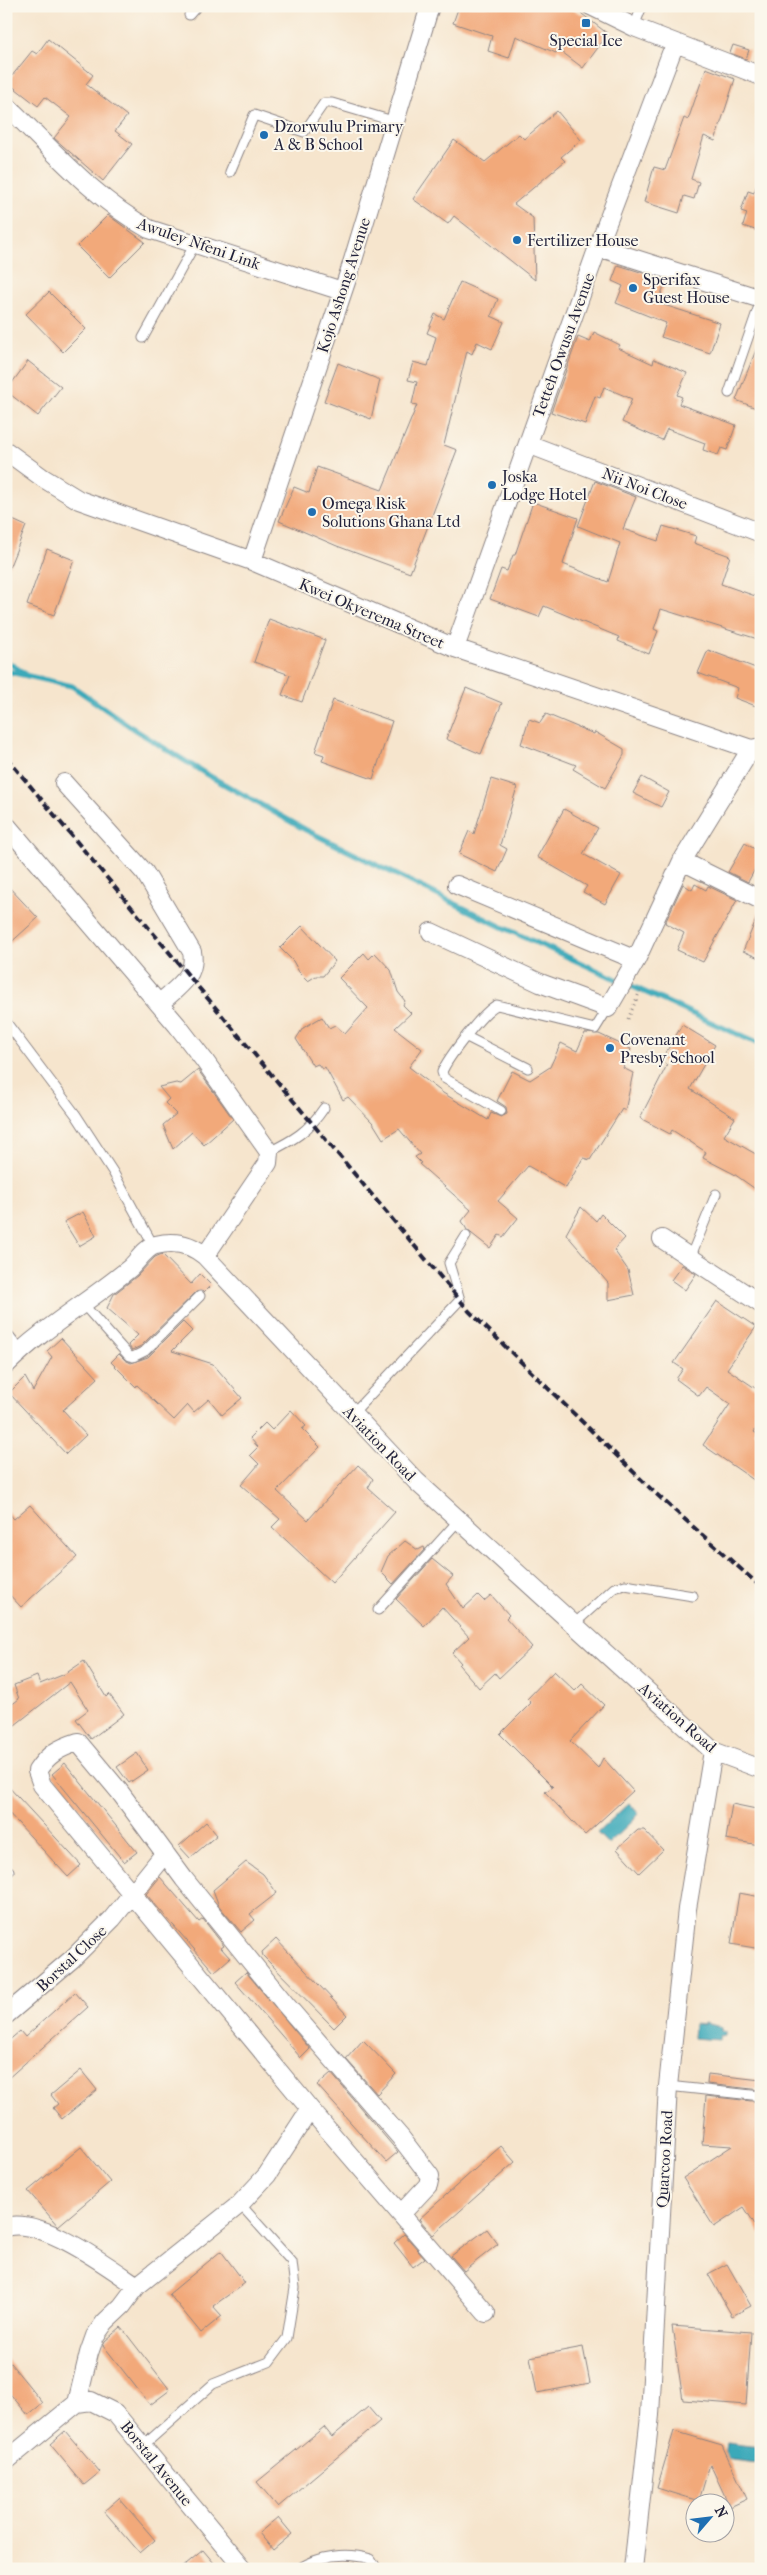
<svg xmlns="http://www.w3.org/2000/svg" width="767" height="2575" font-family="'IM FELL French Canon',serif">
<rect width="100%" height="100%" fill="#fbf7ec"/>
<filter id="ink" filterUnits="userSpaceOnUse"><feTurbulence type="fractalNoise" baseFrequency=".02" numOctaves="2"/><feDisplacementMap in="SourceGraphic" scale="10" xChannelSelector="R" yChannelSelector="G"/><feConvolveMatrix kernelMatrix="1 2 1 2 8 2 1 2 1" color-interpolation-filters="sRGB"/></filter>
<filter id="wash" filterUnits="userSpaceOnUse"><feTurbulence type="fractalNoise" baseFrequency=".0096" numOctaves="4" result="noise"/><feDisplacementMap in="SourceGraphic" scale="20" xChannelSelector="R" yChannelSelector="G"/><feGaussianBlur stdDeviation="1.12" result="paint"/><feColorMatrix in="noise" values="0 0 0 0 0 0 0 0 0 0 0 0 0 0 0 0 0 1.4 0 .05"/><feComposite in="paint" operator="in"/></filter>
<g filter="url(#wash)">
<rect width="100%" height="100%" fill="#f6e5cd"/>
<path fill="#3ba9b9" stroke="#2e667a" d="M629 1803 639 1814 608 1844 597 1833Z
M704 2023 721 2027V2031L725 2032V2036L720 2037V2040L693 2038 694 2024 704 2025Z
M727 2443 759 2447 757 2463 725 2459Z"/>
<g fill="none" stroke-linecap="round" stroke-linejoin="round">
<path stroke="#3ba9b9" stroke-width="5.5" d="M6 661 24 673
M6 671 72 686 137 731 206 774 306 830 502 927 761 1045"/>
</g>
<g id="blocks">
<path fill="#f2a97a" d="M459 6H563L582 14 608 34 583 68 558 49 556 53 516 36 509 58 488 51 492 36 453 23Z
M48 39 93 75 86 84 127 116 115 131 132 144 103 181 54 138 71 117 45 97 38 106 7 82 32 51 37 54Z
M733 45 749 50 746 59 730 53Z
M706 68 735 79 715 141 704 136 691 179 699 182 694 199 684 196 679 213 644 202 654 167 665 170 684 118 688 120Z
M557 111 581 140 561 157 565 161 514 204 533 218 535 280 454 216 448 224 413 199 454 140 485 162 519 134 524 139Z
M758 181 761 182V232L743 226 747 213 741 211 748 191 754 193Z
M108 215 145 242 109 278 77 246Z
M618 265 666 280 658 303 720 323 710 353 661 337 666 323 616 303 623 286 612 281Z
M460 282 498 299 491 316 504 322 492 349 477 342 472 354 467 351 444 445 457 450 410 573 337 546 279 521 294 487 309 493 317 467 382 490 417 405 412 404 417 382 408 380 413 362 428 366 436 337 427 333 435 314 444 319Z
M49 292 86 329 63 352 26 314Z
M594 332 620 345 618 348 653 364 654 359 687 373 677 395 682 397 679 404 736 425 727 450 721 448 718 455 703 450 705 443 667 429 662 440 622 422 632 399 604 387 600 398 595 396 585 424 551 412 578 337 590 342Z
M760 340H761V410L736 400Z
M28 361 61 387 38 416 6 391Z
M338 363 380 380 371 419 324 401Z
M595 481 636 497 623 529 658 541 663 526 696 536 694 543 730 556 721 584 761 598V640L661 609 654 629 658 631 649 654 618 641 619 637 544 606 539 617 490 599 501 569 507 571 513 555H515L533 502 578 518 563 564 608 582 620 543 578 526Z
M6 517 26 526 7 573H6Z
M47 549 74 560 54 615 27 605Z
M269 619 325 640 302 702 282 695 290 675 254 662Z
M708 650 761 670V708L735 698 738 688 698 673Z
M466 688 502 703 481 754 446 739Z
M333 700 392 721 373 779 322 761 324 755 315 752Z
M546 714 594 734 595 732 624 749V755L605 788 573 769 576 765 521 744 529 719 540 723Z
M642 777 669 792 661 807 633 793Z
M491 779 517 787 500 845 507 849 497 872 459 854 469 831 474 834Z
M564 809 598 828 583 854 621 875 605 904 583 892 587 886 537 857Z
M745 843 761 853V858L748 882 728 872Z
M6 884 38 918 6 947Z
M683 884 692 890 695 884 706 890 708 886 737 900 703 962 677 950 684 933 665 923Z
M760 910H761V959L743 951Z
M302 926 335 961 323 976H316L308 981 299 972 293 961 280 948Z
M364 953 369 959 375 953 391 970 398 992 405 1001 403 1005 411 1013 395 1028 422 1049 409 1067 443 1093 488 1120 491 1113 501 1117 507 1114 506 1107 497 1101 512 1071 530 1080 550 1067 561 1043 577 1051 585 1033 599 1034 631 1049 623 1068 633 1073 625 1111 622 1109 590 1160 583 1158 566 1188 528 1166 498 1201 518 1218 503 1237 499 1235 490 1248 467 1230 462 1221 471 1210 419 1164 421 1163 415 1157 420 1154 399 1129 383 1139 373 1123 348 1097 343 1100 325 1067 322 1069 318 1064 313 1066 296 1039 303 1028 322 1017 329 1028 335 1025 345 1034 368 1008 339 978Z
M682 1025 715 1045 690 1089 735 1118 724 1136 761 1157V1193L734 1174 703 1158 706 1152 672 1130 670 1134 640 1118 667 1065 661 1061Z
M198 1070 233 1119 204 1145 192 1132 173 1149 163 1125 176 1114 165 1103 169 1099 159 1087 176 1083 181 1084Z
M581 1207 596 1221 601 1214 625 1238 614 1250 628 1270 634 1295 608 1300V1283L566 1234Z
M83 1212 96 1236 79 1246 64 1222Z
M162 1254 191 1284 200 1274 211 1285 204 1292H196L141 1346 132 1350 128 1345 138 1335 107 1308 114 1294 137 1276 155 1257Z
M682 1265 696 1274 685 1290 671 1280Z
M717 1301 756 1327 727 1369 761 1392V1422L754 1432 761 1436V1485L703 1445 730 1404 706 1387 699 1396 676 1379 683 1369 674 1363Z
M183 1322 192 1331 172 1351 213 1364 242 1398 222 1415 209 1399 194 1412 188 1405 174 1420 137 1385 136 1387 111 1362 119 1354 125 1360 131 1363 148 1357Z
M61 1338 98 1378 63 1410 86 1435 66 1454 9 1393 25 1377 33 1391 52 1357 47 1351Z
M291 1410 306 1426 302 1429 320 1447 277 1491 308 1520 358 1465 373 1479 368 1488 395 1512 332 1583 272 1527 280 1519 241 1485 259 1464 250 1455 258 1447 250 1438 265 1423 272 1430Z
M30 1505 77 1557 21 1607 6 1591V1510L14 1519Z
M405 1541 418 1550 424 1547 425 1549 393 1584 381 1572 388 1556Z
M432 1559 453 1576 446 1584 463 1609 478 1595 484 1601 491 1595 509 1615 506 1618 532 1647 499 1678 495 1673 479 1688 459 1665 461 1663 452 1653 469 1637 442 1607 424 1626 396 1599Z
M84 1661 106 1697 109 1694 124 1714 91 1739 76 1719 88 1710 70 1682 6 1732V1709L19 1699 14 1685 37 1676 40 1684 65 1674Z
M554 1671 575 1691 582 1684 604 1705 570 1741 598 1768 603 1758 633 1791 585 1835 545 1792 553 1787 500 1734 531 1703 527 1699Z
M137 1753 148 1770 129 1783 117 1767Z
M65 1763 137 1852 124 1862 52 1774Z
M6 1784 81 1865 68 1877 6 1810Z
M732 1804 761 1810 759 1845 726 1839Z
M206 1822 217 1835 190 1858 179 1846Z
M638 1830H644L663 1850 639 1873 617 1849Z
M246 1862 263 1874 277 1893 250 1914 255 1920 241 1932 219 1906 213 1890Z
M160 1877 199 1922 203 1919 224 1946 221 1948 230 1958 214 1972 146 1894Z
M739 1893 761 1897V1949L731 1944Z
M276 1939 347 2015 334 2028 263 1956 262 1952Z
M246 1972 310 2049 301 2058 235 1982Z
M75 1992 88 2007 6 2080V2043L20 2031 25 2037Z
M363 2040 396 2074 377 2094 346 2059Z
M81 2070 97 2090 62 2119 53 2108 58 2104 51 2095Z
M331 2073 398 2152 386 2162 317 2085Z
M708 2074 761 2080V2090L707 2084Z
M706 2096 761 2102V2234L744 2207 714 2227 683 2178 732 2146 702 2144Z
M501 2146 515 2162 433 2235 419 2219Z
M81 2147 110 2182 58 2226 28 2191Z
M487 2229 498 2244 464 2271 451 2256Z
M404 2234 425 2258 413 2267 394 2243Z
M221 2251 245 2283 213 2306 222 2316 201 2333 169 2294Z
M727 2264 751 2306 732 2316 708 2274Z
M672 2326 751 2332 746 2405 683 2400Z
M121 2327 170 2390 150 2405 103 2345 105 2341Z
M583 2347 590 2383 537 2393 530 2357Z
M6 2358 43 2403 28 2415 6 2389Z
M368 2407 380 2421 278 2507 257 2482 324 2427 332 2437Z
M65 2431 100 2472 84 2485 50 2444Z
M674 2431 722 2445 747 2499 730 2507 710 2464 699 2501 657 2488Z
M119 2498 155 2540 140 2553 104 2511Z
M278 2517 292 2534 273 2550 259 2533Z
M203 2550 219 2569H180Z"/>
</g>
</g>
<g filter="url(#ink)">
<use href="#blocks" fill-opacity="0" stroke="#8c8484" stroke-width="1"/>
<g fill="none" stroke-linecap="round" stroke-linejoin="round">
<g stroke="#8c8484" stroke-width="11">
<path id="service" d="M189 15 197 6
M634 27 642 6
M230 172 254 115 304 132 324 103H332L393 121
M143 338 195 244
M729 393 761 300
M6 1022 76 1115 113 1172 153 1245
M467 1037 528 1068
M501 1111 444 1078 442 1072C447 1059 484 1010 497 1005L595 1029 608 1008
M269 1152C293 1140 308 1132 324 1108
M690 1258 716 1194
M82 1303 129 1356 133 1357 145 1351 200 1296
M352 1414 460 1300 449 1263 466 1236
M378 1610 459 1520
M574 1624 614 1588 625 1585 693 1596
M6 1870 9 1871
M668 2086 761 2096
M144 2445 213 2384 269 2362 287 2338 295 2288 292 2262 240 2204
M298 2569C320 2555 346 2552 371 2559L377 2569"/>
</g>
<g stroke="#8c8484" stroke-width="20">
<path id="minor" d="M591 6 634 27 761 76
M6 105C51 148 94 199 149 229L342 291
M598 247 761 299
M528 444 761 533
M6 451 43 478 79 500 252 561 455 648 751 749 761 747
M252 561 350 270 430 6
M455 648 598 247 675 43
M64 783 145 873 192 952C197 977 176 988 159 1004
M8 827 177 1025 204 1060 269 1152 268 1163 205 1256
M682 861 761 900
M457 885 636 960
M431 932 540 983 608 1008 636 960 682 861 751 749
M662 1239 761 1304
M6 1339 18 1354
M6 1365C43 1328 90 1301 130 1268 137 1262 146 1247 156 1245 175 1240 191 1244 205 1256L416 1481 713 1751 761 1769
M6 2015 72 1959 112 1919 165 1853
M401 2214 428 2185 430 2176 401 2138 286 2005 184 1879 119 1791 78 1742C59 1748 48 1754 37 1771L42 1785 310 2109 486 2313
M6 2227C41 2216 109 2267 137 2286
M77 2403 89 2353 95 2336 105 2322 122 2306 137 2286 240 2204 267 2175 310 2109
M6 2461 77 2403 91 2401 115 2413 244 2569
M633 2569 650 2415 668 2086 687 1909 713 1751"/>
</g>
<path stroke="#8c8484" stroke-width="3" stroke-dasharray="1 4" stroke-linecap="butt" d="M628 1019 640 991"/>
<use href="#service" stroke="#fff" stroke-width="9"/>
<use href="#minor" stroke="#fff" stroke-width="18"/>
<path stroke="#22223b" stroke-width="4" stroke-dasharray="8 4" stroke-linecap="butt" d="M6 757 469 1311 654 1492 761 1587"/>
</g>
</g>
<g fill="#1f6fb2" stroke="#fbf7ec" stroke-width="2">
<rect x="581" y="18" width="10" height="10" rx="2.5"/>
<circle cx="264" cy="135" r="5"/>
<circle cx="517" cy="240" r="5"/>
<circle cx="633" cy="288" r="5"/>
<circle cx="492" cy="485" r="5"/>
<circle cx="312" cy="512" r="5"/>
<circle cx="610" cy="1048" r="5"/>
</g>
<g text-anchor="middle" stroke-width="4" stroke-linejoin="round" paint-order="stroke">
<g font-size="16" fill="#22223b" stroke="#fbf7ec" text-anchor="start">
<text x="586" y="46" text-anchor="middle">Special Ice</text>
<text x="274" y="132">Dzorwulu Primary<tspan x="274" dy="18">A &amp; B School</tspan></text>
<text x="527" y="246">Fertilizer House</text>
<text x="643" y="285">Sperifax<tspan x="643" dy="18">Guest House</tspan></text>
<text x="502" y="482">Joska<tspan x="502" dy="18">Lodge Hotel</tspan></text>
<text x="322" y="509">Omega Risk<tspan x="322" dy="18">Solutions Ghana Ltd</tspan></text>
<text x="620" y="1045">Covenant<tspan x="620" dy="18">Presby School</tspan></text>
</g>
<g font-size="16" fill="#22223b" stroke="#fbf7ec">
<text transform="translate(199 243) rotate(19)" y="6">Awuley Nfeni Link</text>
<text transform="translate(343 285) rotate(-72)" y="6">Kojo Ashong Avenue</text>
<text transform="translate(563 345) rotate(-70)" y="6">Tetteh Owusu Avenue</text>
<text transform="translate(645 488) rotate(21)" y="6">Nii Noi Close</text>
<text transform="translate(372 613) rotate(23)" y="6">Kwei Okyerema Street</text>
<text transform="translate(380 1443) rotate(46)" y="6">Aviation Road</text>
<text transform="translate(678 1717) rotate(41)" y="6">Aviation Road</text>
<text transform="translate(71 1958) rotate(-43)" y="6">Borstal Close</text>
<text transform="translate(664 2159) rotate(-87)" y="6">Quarcoo Road</text>
<text transform="translate(157 2463) rotate(51)" y="6">Borstal Avenue</text>
</g>
</g>
<rect width="767" height="2575" fill="none" stroke="#fbf7ec" stroke-width="25"/>
<g transform="translate(710 2518) rotate(62)"><circle r="24" fill="#fbf7ec" stroke="#a4a2a5"/>
<path d="M0-4L9 19L0 12L-9 19Z" fill="#1f6fb2"/>
<text y="-8" font-size="14" font-weight="bold" text-anchor="middle" fill="#22223b">N</text>
</g>
</svg>
